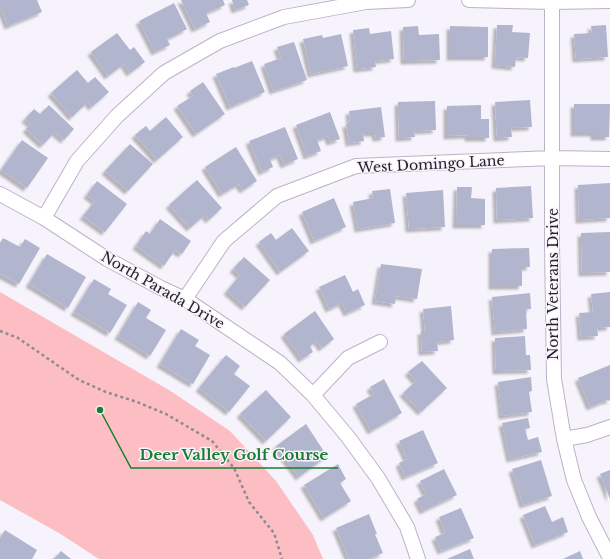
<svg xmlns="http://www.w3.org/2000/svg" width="610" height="559" font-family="'Libre Baskerville',serif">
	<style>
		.green { fill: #fcbec3 }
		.building { fill: #b1b5cd; filter: url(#shadow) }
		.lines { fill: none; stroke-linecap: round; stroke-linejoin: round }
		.minor-casing { stroke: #bdb1c7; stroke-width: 16 }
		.path { stroke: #8e8a92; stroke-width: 2.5; stroke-dasharray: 3 3; stroke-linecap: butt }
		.minor { stroke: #fff; stroke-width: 14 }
		.labels { text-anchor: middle; stroke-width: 3; stroke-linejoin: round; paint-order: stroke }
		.street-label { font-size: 14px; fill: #242028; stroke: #f7f3fc }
		.leader { fill: none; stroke: #197d30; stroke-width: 1.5 }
		.callout-dot { fill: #197d30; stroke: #f7f3fc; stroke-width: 1.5 }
		.callout-label { font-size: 15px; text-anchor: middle; font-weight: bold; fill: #197d30; stroke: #f7f3fc; stroke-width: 3; stroke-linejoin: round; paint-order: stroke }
	</style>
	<defs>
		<filter id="shadow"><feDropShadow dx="-3.5" dy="3.5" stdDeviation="1" flood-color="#0004"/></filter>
	</defs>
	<rect width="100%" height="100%" fill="#f7f3fc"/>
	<path class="green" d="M0 292 169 390 230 431 276 481 313 535 323 559H99L59 533 0 500Z"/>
	<path class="building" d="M0 0H37L42 12 8 26 0 6Z
		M181 0H223L225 5 206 13 210 22 195 29Z
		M232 0H247L249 5 235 10Z
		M174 3 187 29 167 39 170 45 155 52 139 21Z
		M497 25H513L512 32 530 33 528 58 516 57 515 67 495 65Z
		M606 25 608 57 576 59 574 34 592 33 591 26Z
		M418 26 419 35 439 34 440 60 404 61 403 27Z
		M450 26 488 27V57H450Z
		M369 28 370 34 391 31 394 59 375 61 376 67 357 69 353 30Z
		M117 33 130 50 134 47 145 62 130 73 124 64 108 76 91 52Z
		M341 34 348 66 311 74 303 39 322 35 323 38Z
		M294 42 307 80 273 91 264 64 281 58 277 47Z
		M252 61 265 92 230 107 216 74 234 67V68Z
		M77 70 88 83 95 77 109 92 92 107 88 102 72 117 51 93Z
		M203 82 225 114 196 134 177 106 193 96 190 91Z
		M530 100 532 127 511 128 512 137 497 138 495 102Z
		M435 101 436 130 414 131 415 137 399 138 398 102Z
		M574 104H610L609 137H594V133H574Z
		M49 105 74 129 64 140 55 132 43 145 26 129 31 124 25 119 34 109 40 114Z
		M481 105V119H489V138H468V135L447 136V106Z
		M381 107 385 137 376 138 375 133H363L364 141 349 143 346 124 350 123 349 111Z
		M330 112 340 139 330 142 328 136 317 140 321 151 307 156 296 125Z
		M166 117 183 137 157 160 135 135 146 126 150 131Z
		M285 127 298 159 284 165 280 155 270 159 273 167 262 172 249 141Z
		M22 140 48 158 27 188 1 170Z
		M130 144 153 164 128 191 105 171Z
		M236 147 257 181 243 190 239 184 222 194 205 167Z
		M197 180 222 208 209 220 205 215 190 228 169 205Z
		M97 181 127 204 105 232 83 216 95 201 87 195Z
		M610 183V218L579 220 578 185Z
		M531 186 533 218 497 220 496 188Z
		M457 187H472L471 198 485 199V225H456Z
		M390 189 395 223 358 229 353 202 373 198 372 191Z
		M443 190 445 227 409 229 406 193Z
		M334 198 346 227 314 241 302 212Z
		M160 219 191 241 182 254 175 250 164 266 136 246 146 231 150 234Z
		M292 228 309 251 280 272 259 242 271 233 276 240Z
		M610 232V272L582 273 581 233Z
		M3 238 20 247 25 239 40 248 19 284 0 274V243Z
		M529 248 530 267H522V286H492V249Z
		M47 254 86 277 68 308 29 284Z
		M244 257 270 280 245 307 227 291 240 275 233 269Z
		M381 264 422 269 417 299 396 296 395 304 375 301Z
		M345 275 353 292 358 289 365 305 347 313 342 303 329 309 319 287Z
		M94 279 111 289 108 294 127 305 110 333 74 312Z
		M610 292V327L597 328 598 336 581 337 579 313 593 312 591 294Z
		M530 293 531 309H526L527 329 495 332 492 297Z
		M138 302 151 310 146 318 166 330 150 356 118 336Z
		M451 306 454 340 437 342 438 351 422 352 421 331H425L423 309Z
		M315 311 334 339 322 348 317 341 310 346 313 352 302 359 284 334Z
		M181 329 199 340 195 346 210 355 193 384 160 364Z
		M525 336 526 355H530L531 370 496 371 495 338Z
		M226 355 240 366 234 374 250 386 229 412 199 388Z
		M422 361 447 388 421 412 403 393 416 381 408 372Z
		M610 365V400L608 401 607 400 590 407 578 378Z
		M531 377 532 391 529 392 532 412 502 416 498 382Z
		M384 379 402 413 371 431 356 404 374 394 370 387Z
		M266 390 291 417 266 441 240 414Z
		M528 418 530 428 525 429 528 440 538 437 542 452 510 459 502 423Z
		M306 424 327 456 299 477 276 446Z
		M423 430 438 463 405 477 399 463 407 459 399 441Z
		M541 460 552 496 523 505 512 469Z
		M338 464 346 479 340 483 351 501 324 518 304 485Z
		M444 469 457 495 423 511 417 499 426 494 420 481Z
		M610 470V499L600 474Z
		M545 506 552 522 563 517 568 532 535 545 523 515Z
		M461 508 474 538 441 551 435 537 445 533 439 517Z
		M369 514 377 534H375L383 553 368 559H349L336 528Z
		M5 530 37 550 32 559H0V538Z
		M470 549 474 559H447Z
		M61 551 71 559H54Z
		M580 551 583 559H563Z"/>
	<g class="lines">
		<defs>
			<path id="minor" d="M469 0 552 2 610 1
				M552 0V244L554 379 564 439 574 480 589 517 610 558
				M0 194 44 218 107 259 161 288 185 299 280 363 313 395 348 437 378 478 407 527 418 559
				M44 218 77 161 117 116 164 73 220 41 284 17 366 2 408 0
				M185 299 224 241 277 196 356 166 553 158 610 159
				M313 395 348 358 380 342
				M564 439 587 435 610 427"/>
		</defs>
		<use href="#minor" class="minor-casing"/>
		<path class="path" d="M0 331 18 338 79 380 106 392 137 402 166 414 212 441 234 468 249 502 274 533 282 559"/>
		<use href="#minor" class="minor"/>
	</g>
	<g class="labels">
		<g class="street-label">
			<text transform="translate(431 164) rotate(-3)" y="5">West Domingo Lane</text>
			<text transform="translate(553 284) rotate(-90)" y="5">North Veterans Drive</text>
			<text transform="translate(163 290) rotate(30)" y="5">North Parada Drive</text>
		</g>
	</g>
	<path class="leader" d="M100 410L131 468H338"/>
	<circle class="callout-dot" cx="100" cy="410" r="4"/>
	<g class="callout-label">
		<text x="234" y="460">Deer Valley Golf Course</text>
	</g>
</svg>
